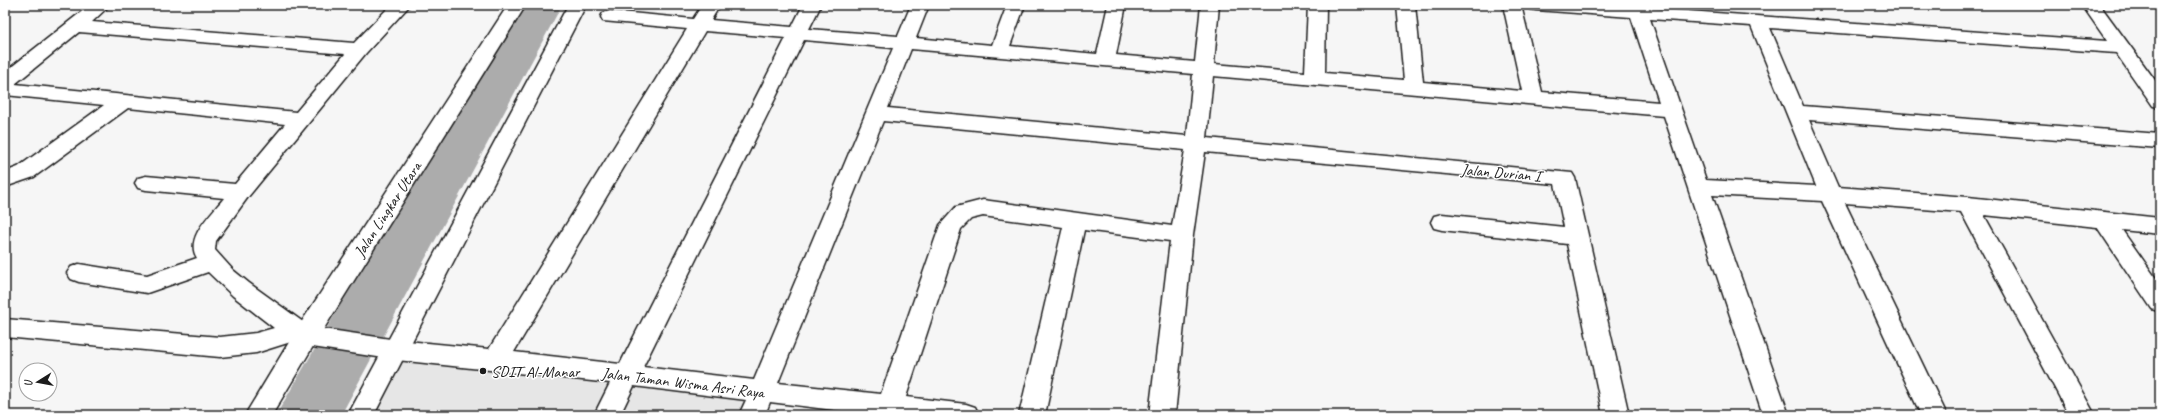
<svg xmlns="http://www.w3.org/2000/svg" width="2165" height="420" font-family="Caveat,sans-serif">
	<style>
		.built { fill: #e6e6e6 }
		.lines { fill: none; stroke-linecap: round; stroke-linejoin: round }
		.river { fill: #acacac; fill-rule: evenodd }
		.minor-casing { stroke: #1c1c1c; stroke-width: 3 }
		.major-casing { stroke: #1c1c1c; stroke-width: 3 }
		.minor { fill: #fff; fill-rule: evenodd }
		.major { fill: #fff; fill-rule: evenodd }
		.poi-dot { fill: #1c1c1c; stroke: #fff; stroke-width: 1.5 }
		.labels { text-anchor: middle; stroke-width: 3; stroke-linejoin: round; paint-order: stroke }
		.street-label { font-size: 16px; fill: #1c1c1c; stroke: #fff }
		.poi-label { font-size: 16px; fill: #1c1c1c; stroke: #fff; text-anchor: start }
	</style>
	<rect width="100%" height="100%" fill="#f6f6f6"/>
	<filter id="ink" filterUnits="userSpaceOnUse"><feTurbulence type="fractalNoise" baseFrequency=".025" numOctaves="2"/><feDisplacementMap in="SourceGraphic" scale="8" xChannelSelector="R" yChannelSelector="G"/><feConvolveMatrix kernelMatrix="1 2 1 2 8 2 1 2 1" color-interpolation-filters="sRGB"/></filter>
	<g filter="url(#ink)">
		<path class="built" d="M397 350 763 391 752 415H361Z"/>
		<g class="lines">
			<path class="river" d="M516 5H562L341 415H276Z"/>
			<defs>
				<path id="minor" d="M90 5H110L92 22 354 43 391 5H410L366 53 248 197 216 241 215 250 233 270 249 283 310 327 397 340 489 349 687 29 603 21 601 17 603 13 610 11 693 19 702 5H720L711 20 792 27 803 5H821L809 29 898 36 911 5H929L916 38 992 45 1007 5H1025L1010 46 1097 54 1108 5H1126L1116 55 1195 62 1201 5H1219L1214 64 1305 72 1308 5H1326L1325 73 1404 80 1397 5H1415L1423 82 1522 91 1503 5H1521L1542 92 1659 102 1631 17 1536 10 1530 9 1527 5H1645L1646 8 2107 41 2082 5H2100L2160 87V107L2153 106 2116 53 1770 28 1803 106 2160 134V148L1809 120 1838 187 1968 197 2160 218V234L2122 230 2160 284V312L2152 309 2097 227 1984 215 2095 415H2069L1961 212 1845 203 1947 415H1921L1822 201 1712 195 1789 415H1763L1664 116 1213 76 1207 138 1572 173 1575 178 1629 415H1603L1567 244 1442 230 1434 228 1431 222 1434 216 1442 214 1564 227 1555 184 1205 152 1193 235 1175 415H1149L1170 241 1084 230 1045 415H1019L1063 227 983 216 971 219 961 229 906 397 966 404 975 407 979 415H874L770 402 765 415H739L746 400 634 386 620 415H594L610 383 397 360 306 346 294 341 256 353 220 357 5 337V319L220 337 256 333 274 328 233 296 208 272 147 293 79 282 71 279 67 273 71 267 79 264 147 275 197 258C184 238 212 213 224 198L146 190 138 188 135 183 138 178 146 176 235 184 285 124 128 108 34 177 5 187V172L18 167 104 105 5 95V72ZM1650 19 1751 26 1816 186 1706 180ZM705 31 786 38 620 364 514 352ZM79 32 345 54 296 112 15 84ZM804 40 893 48 754 380 643 367ZM911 49 1193 74 1187 136 888 108ZM883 121 1185 150 1172 226 983 200 956 207 940 225 881 394 778 383Z"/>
				<path id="major" d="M508 5H526L315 343 272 415H245L297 329Z
					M568 5H586L374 415H348Z"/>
			</defs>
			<use href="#minor" class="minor-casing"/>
			<use href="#major" class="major-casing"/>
			<use href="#minor" class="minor"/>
			<use href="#major" class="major"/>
		</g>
	</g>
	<circle class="poi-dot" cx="483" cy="371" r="4"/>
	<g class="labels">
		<g class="street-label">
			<text transform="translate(1501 172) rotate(5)" y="6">Jalan Durian I</text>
			<text transform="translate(387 209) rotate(-57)" y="6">Jalan Lingkar Utara</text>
			<text transform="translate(683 382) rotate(7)" y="6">Jalan Taman Wisma Asri Raya</text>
		</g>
		<g class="poi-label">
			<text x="491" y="377">SDIT Al-Manar</text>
		</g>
	</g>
	<rect width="2165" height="420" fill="none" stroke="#fff" stroke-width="20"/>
	<rect x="10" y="10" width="2145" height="400" fill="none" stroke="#1c1c1c" stroke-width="1.5" filter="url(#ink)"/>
	<g transform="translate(38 382) rotate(259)"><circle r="19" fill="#ffffff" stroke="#a4a4a4"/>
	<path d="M0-3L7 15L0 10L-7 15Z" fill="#1c1c1c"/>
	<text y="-6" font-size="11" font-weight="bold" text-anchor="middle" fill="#1c1c1c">U</text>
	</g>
</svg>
